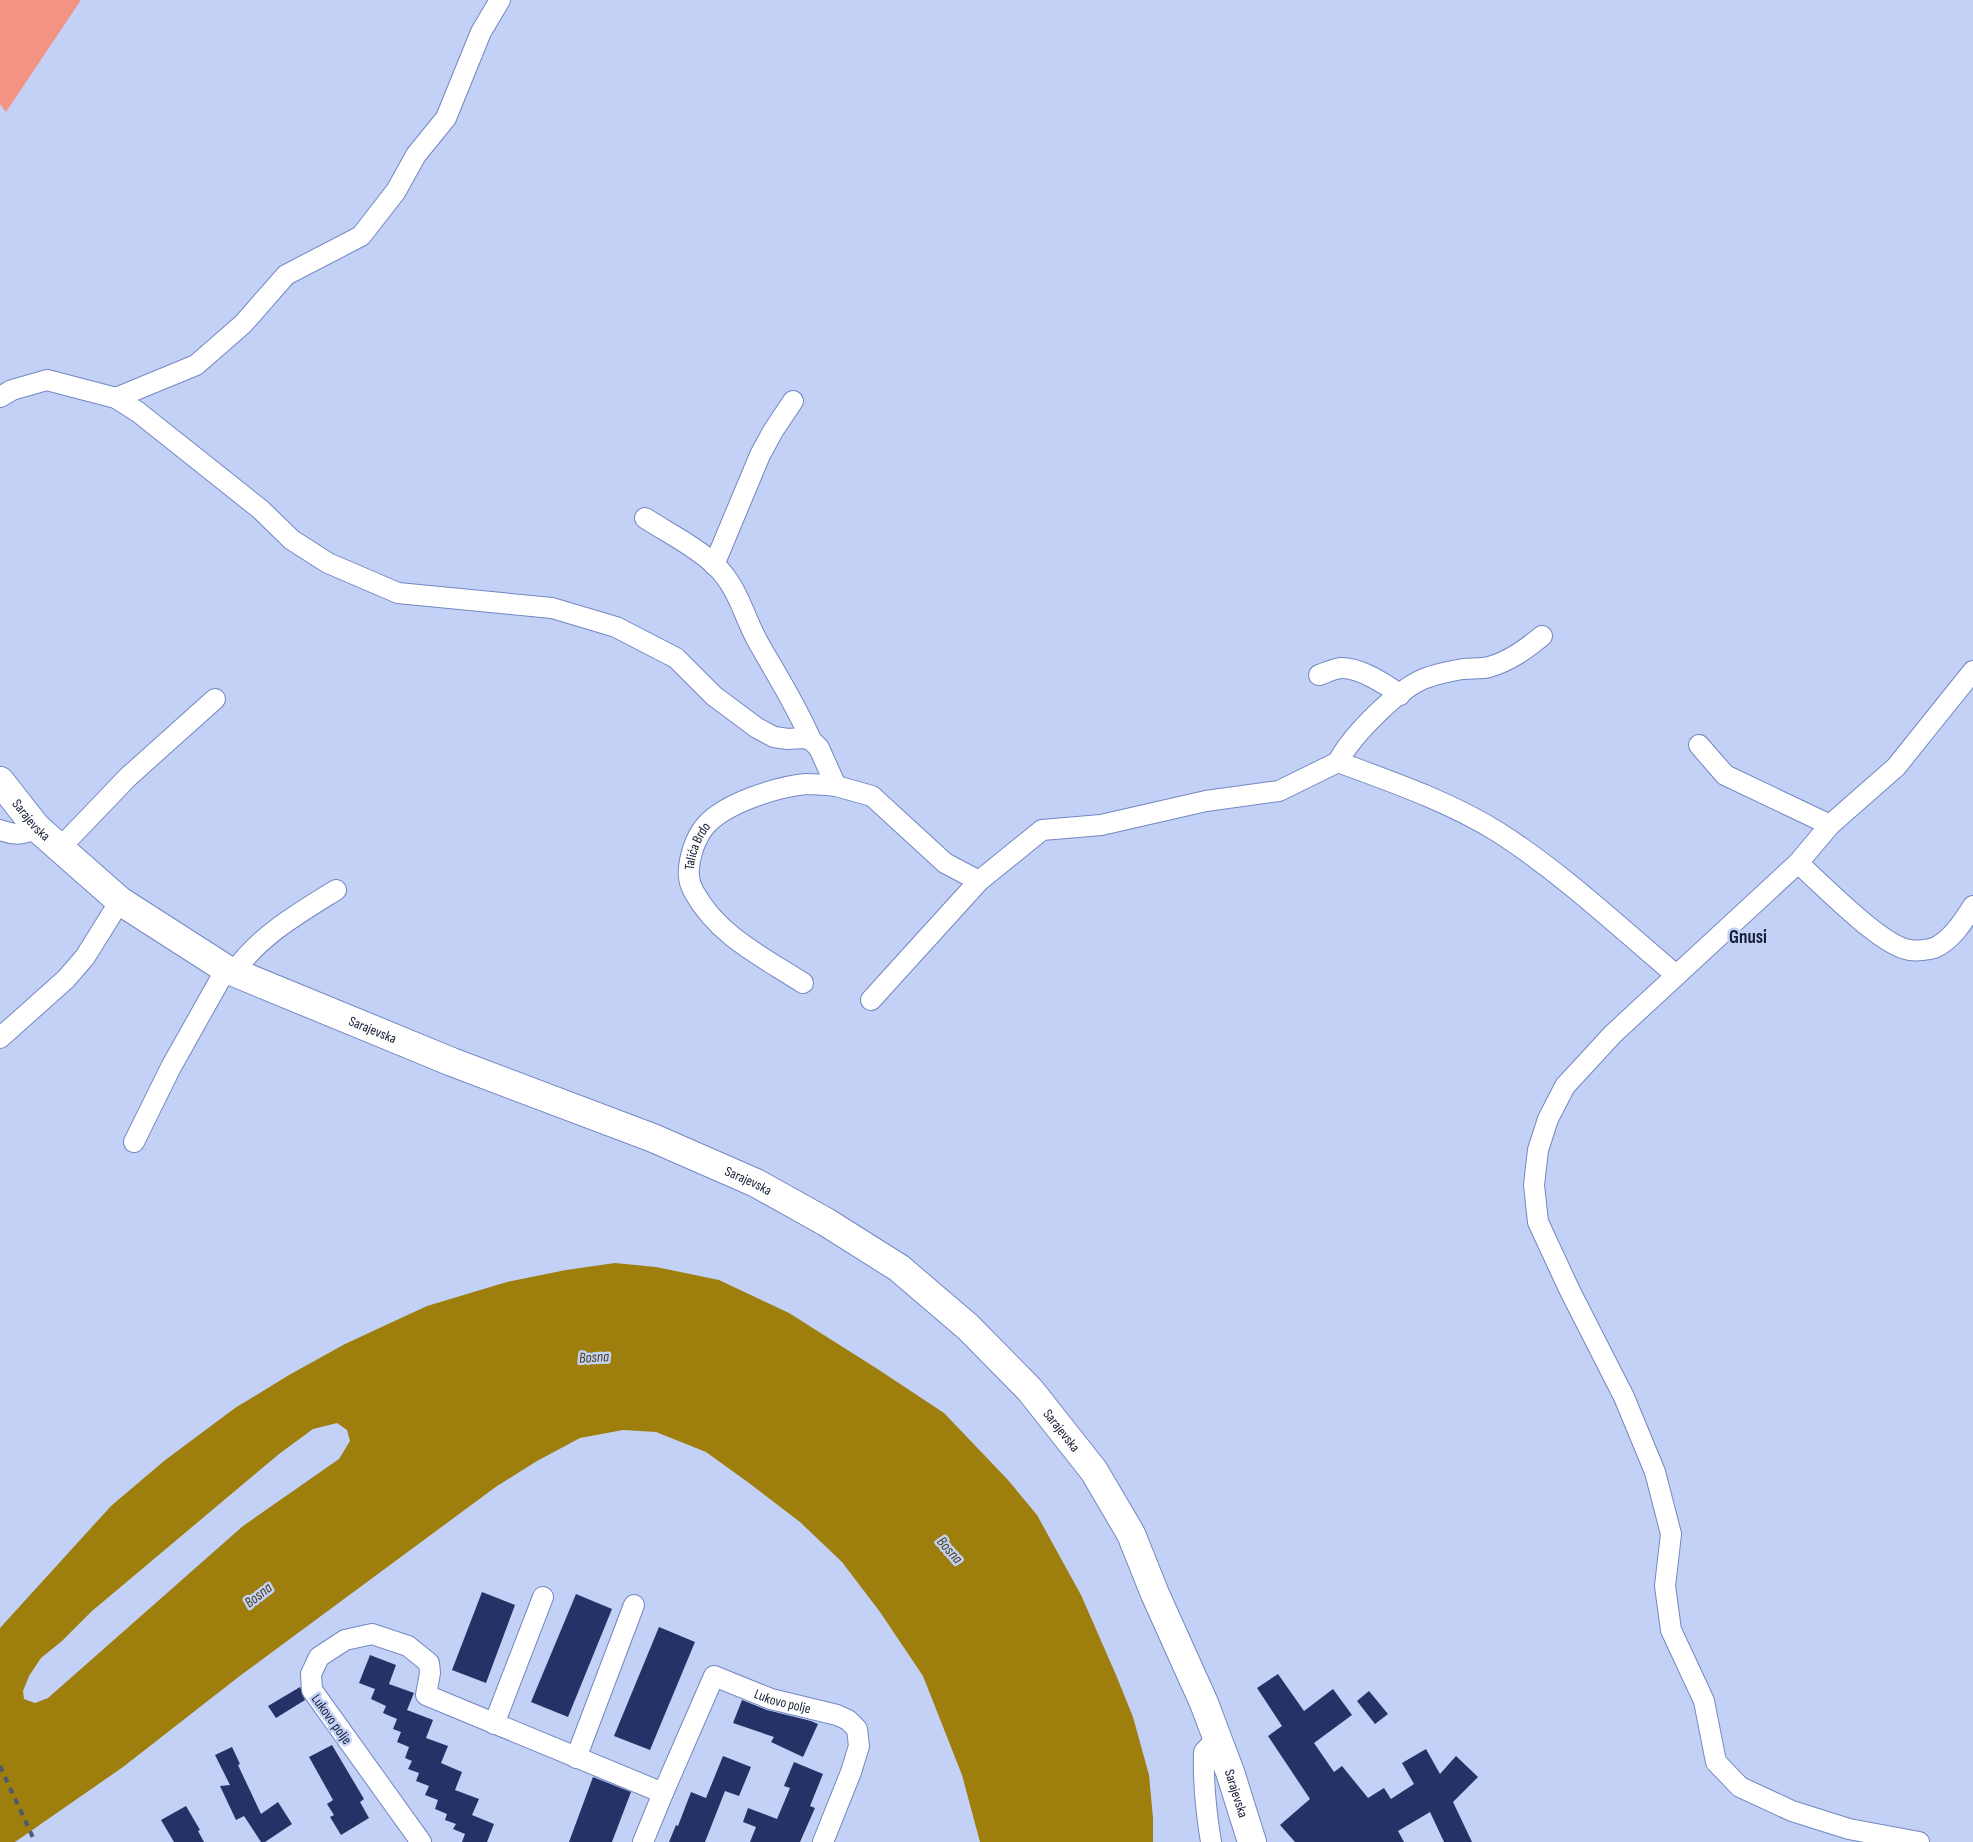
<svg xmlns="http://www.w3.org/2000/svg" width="1973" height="1842" font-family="'Sofia Sans Condensed',sans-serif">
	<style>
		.green { fill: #f39383 }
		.water { fill: #9e7e0d; fill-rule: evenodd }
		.building { fill: #253267 }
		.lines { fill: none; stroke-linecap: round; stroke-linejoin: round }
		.street-casing { stroke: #7487c3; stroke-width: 22 }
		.secondary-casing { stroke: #7487c3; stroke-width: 30 }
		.street { stroke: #fff; stroke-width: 20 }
		.secondary { stroke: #fff; stroke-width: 28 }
		.rail { stroke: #4e5773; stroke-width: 4; stroke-dasharray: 6 6; stroke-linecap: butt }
		.labels { text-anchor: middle; stroke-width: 5; stroke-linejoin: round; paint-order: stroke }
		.street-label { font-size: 14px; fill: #161d34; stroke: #c3d1f7 }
		.water-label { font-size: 15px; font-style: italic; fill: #4e4018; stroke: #c3d1f7 }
		.district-label { font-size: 19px; font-weight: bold; fill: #161d34; stroke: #c3d1f7 }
	</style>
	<rect width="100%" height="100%" fill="#c3d1f7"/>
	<path class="green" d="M0 0H81L6 112 0 104Z"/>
	<path class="water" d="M615 1263 656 1267 719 1280 789 1313 876 1368 944 1413 1008 1480 1037 1515 1081 1595 1116 1675 1133 1717 1149 1775 1153 1818V1842H980L962 1775 923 1676 880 1612 842 1562 800 1522 749 1483 706 1452 656 1432 623 1430 580 1438 537 1461 497 1486 241 1675 123 1767 15 1842H0V1628L111 1506 164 1461 235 1408 289 1375 345 1344 427 1306 507 1282 566 1270ZM337 1423 347 1430 350 1441 339 1459 243 1526 48 1698 35 1703 24 1699 23 1691 29 1676 41 1658 62 1641 92 1611 279 1454 313 1429Z"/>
	<path class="building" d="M482 1592 515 1605 486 1683 452 1670Z
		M576 1594 612 1609 568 1717 531 1702Z
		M659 1627 695 1642 650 1750 614 1736Z
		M370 1655 396 1665 389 1684 414 1693 407 1710 433 1720 426 1738 448 1746 441 1763 462 1772 455 1790 479 1799 472 1815 494 1824 487 1842H462L465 1834 453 1829 456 1824 445 1820 447 1814 435 1809 438 1800 425 1795 429 1786 416 1781 419 1773 408 1769 412 1761 405 1758 409 1747 397 1742 401 1732 393 1729 397 1719 383 1713 386 1706 371 1699 375 1689 359 1683Z
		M1278 1674 1304 1711 1333 1689 1352 1715 1314 1743 1334 1772 1342 1766 1368 1798 1384 1788 1391 1799 1414 1784 1402 1763 1426 1749 1440 1774 1456 1756 1478 1777 1453 1802 1472 1842H1444L1430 1812 1398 1831 1404 1842H1295L1280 1825 1310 1799 1268 1736 1282 1726 1257 1688Z
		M300 1687 305 1700 276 1718 268 1706Z
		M1369 1691 1388 1714 1375 1724 1357 1701Z
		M742 1700 767 1710 811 1721 818 1724 803 1757 771 1742 774 1737 733 1723Z
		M332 1745 364 1799 360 1802 369 1818 341 1835 330 1817 334 1815 327 1804 333 1800 309 1757Z
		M232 1747 240 1764 238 1765 261 1814 278 1802 292 1824 265 1842H261L244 1816 236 1820 220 1786 230 1785 215 1755Z
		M723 1756 751 1767 739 1796 725 1791 705 1842H669L676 1825 678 1826 691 1792 706 1798Z
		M794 1762 823 1774 810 1806 815 1808 800 1842H750L756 1827 743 1822 748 1808 777 1819 790 1788 784 1786Z
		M593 1777 631 1792 612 1842H569Z
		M186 1806 200 1830 198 1831 204 1842H174L161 1820Z"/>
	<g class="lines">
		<defs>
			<g id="street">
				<path d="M0 397 12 390 47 380 116 398 138 412 260 509 292 540 328 563 398 593 552 608 616 627 676 658 714 696 757 728 774 737 788 739 803 738 811 740 819 748 836 786 872 796 945 863 979 881 1042 830 1101 825 1206 801 1279 791 1338 762C1392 782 1448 801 1498 832 1562 873 1618 926 1676 975"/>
				<path d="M116 398 196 365 243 324 286 275 361 236 396 191 416 155 446 118 481 32 500 0"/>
				<path d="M645 518C668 533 695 546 715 565 739 588 743 615 758 642 776 674 796 705 811 740"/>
				<path d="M714 565 760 455 773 431 793 401"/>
				<path d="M1973 671 1896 767 1830 825 1798 863C1822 884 1882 947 1910 950 1916 951 1928 950 1934 948 1951 941 1964 921 1973 906"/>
				<path d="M1319 675C1325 673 1335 668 1342 668 1360 668 1386 684 1400 695"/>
				<path d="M1699 745 1725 775 1830 825"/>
				<path d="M1338 762C1351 736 1401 685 1429 677 1440 673 1451 671 1463 669 1471 668 1481 669 1489 667 1510 661 1526 649 1542 636"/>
				<path d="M0 830C13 835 25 836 36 827"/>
				<path d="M59 849 128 777 215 699"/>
				<path d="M1798 863 1613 1034 1565 1086 1548 1119 1538 1150 1534 1185 1538 1222 1570 1291 1624 1397 1655 1472 1671 1534 1665 1586 1671 1630 1704 1701 1716 1762 1740 1787 1792 1811 1849 1829 1919 1842"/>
				<path d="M234 972C259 936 299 913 336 890"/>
				<path id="s1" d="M803 983C763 957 718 936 694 892 687 880 688 869 691 856 693 846 699 833 706 825 726 803 776 787 806 784 816 784 826 785 836 786"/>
				<path d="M871 1000 979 881"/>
				<path d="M0 1038 66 979 85 957 120 901"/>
				<path d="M134 1142 171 1067 226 969"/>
				<path d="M494 1724 543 1597"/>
				<path d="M576 1758 634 1605"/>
				<path id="s2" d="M663 1793 714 1676 771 1699 837 1715 848 1720 857 1729 859 1746 851 1772 823 1842"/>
				<path d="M421 1842 312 1690 311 1674 319 1657 345 1640 372 1634 408 1646 429 1663 430 1673 426 1695 663 1793 643 1842"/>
				<path d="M1211 1842C1206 1812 1203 1783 1204 1752L1217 1738"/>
			</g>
			<g id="secondary">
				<path id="s3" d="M0 781 36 827 120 901 226 969 452 1062 653 1138 756 1183 826 1222 899 1268 968 1327 1030 1390 1094 1471 1131 1534 1155 1594 1204 1703 1230 1772 1252 1842"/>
			</g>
		</defs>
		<use href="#street" class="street-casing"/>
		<use href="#secondary" class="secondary-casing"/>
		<use href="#street" class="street"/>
		<use href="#secondary" class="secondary"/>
		<path class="rail" d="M0 1766 35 1842"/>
	</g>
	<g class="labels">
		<g class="street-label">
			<text dy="5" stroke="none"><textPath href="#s3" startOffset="50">Sarajevska</textPath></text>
			<text dy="5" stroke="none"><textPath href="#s1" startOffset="192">Talića Brdo</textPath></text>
			<text dy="5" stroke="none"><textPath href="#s3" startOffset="455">Sarajevska</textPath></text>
			<text dy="5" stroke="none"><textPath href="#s3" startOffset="860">Sarajevska</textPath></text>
			<text dy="5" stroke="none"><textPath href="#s3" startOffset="1265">Sarajevska</textPath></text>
			<text dy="5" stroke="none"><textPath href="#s2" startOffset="201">Lukovo polje</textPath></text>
			<text transform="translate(332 1719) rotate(54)" y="5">Lukovo polje</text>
			<text dy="5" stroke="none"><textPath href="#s3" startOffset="1670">Sarajevska</textPath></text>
		</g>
		<g class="water-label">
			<text transform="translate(594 1357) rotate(-3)" y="5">Bosna</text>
			<text transform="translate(950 1550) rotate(48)" y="5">Bosna</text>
			<text transform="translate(258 1595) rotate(-38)" y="5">Bosna</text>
		</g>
		<g class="district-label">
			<text x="1748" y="943">Gnusi</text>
		</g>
	</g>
</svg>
